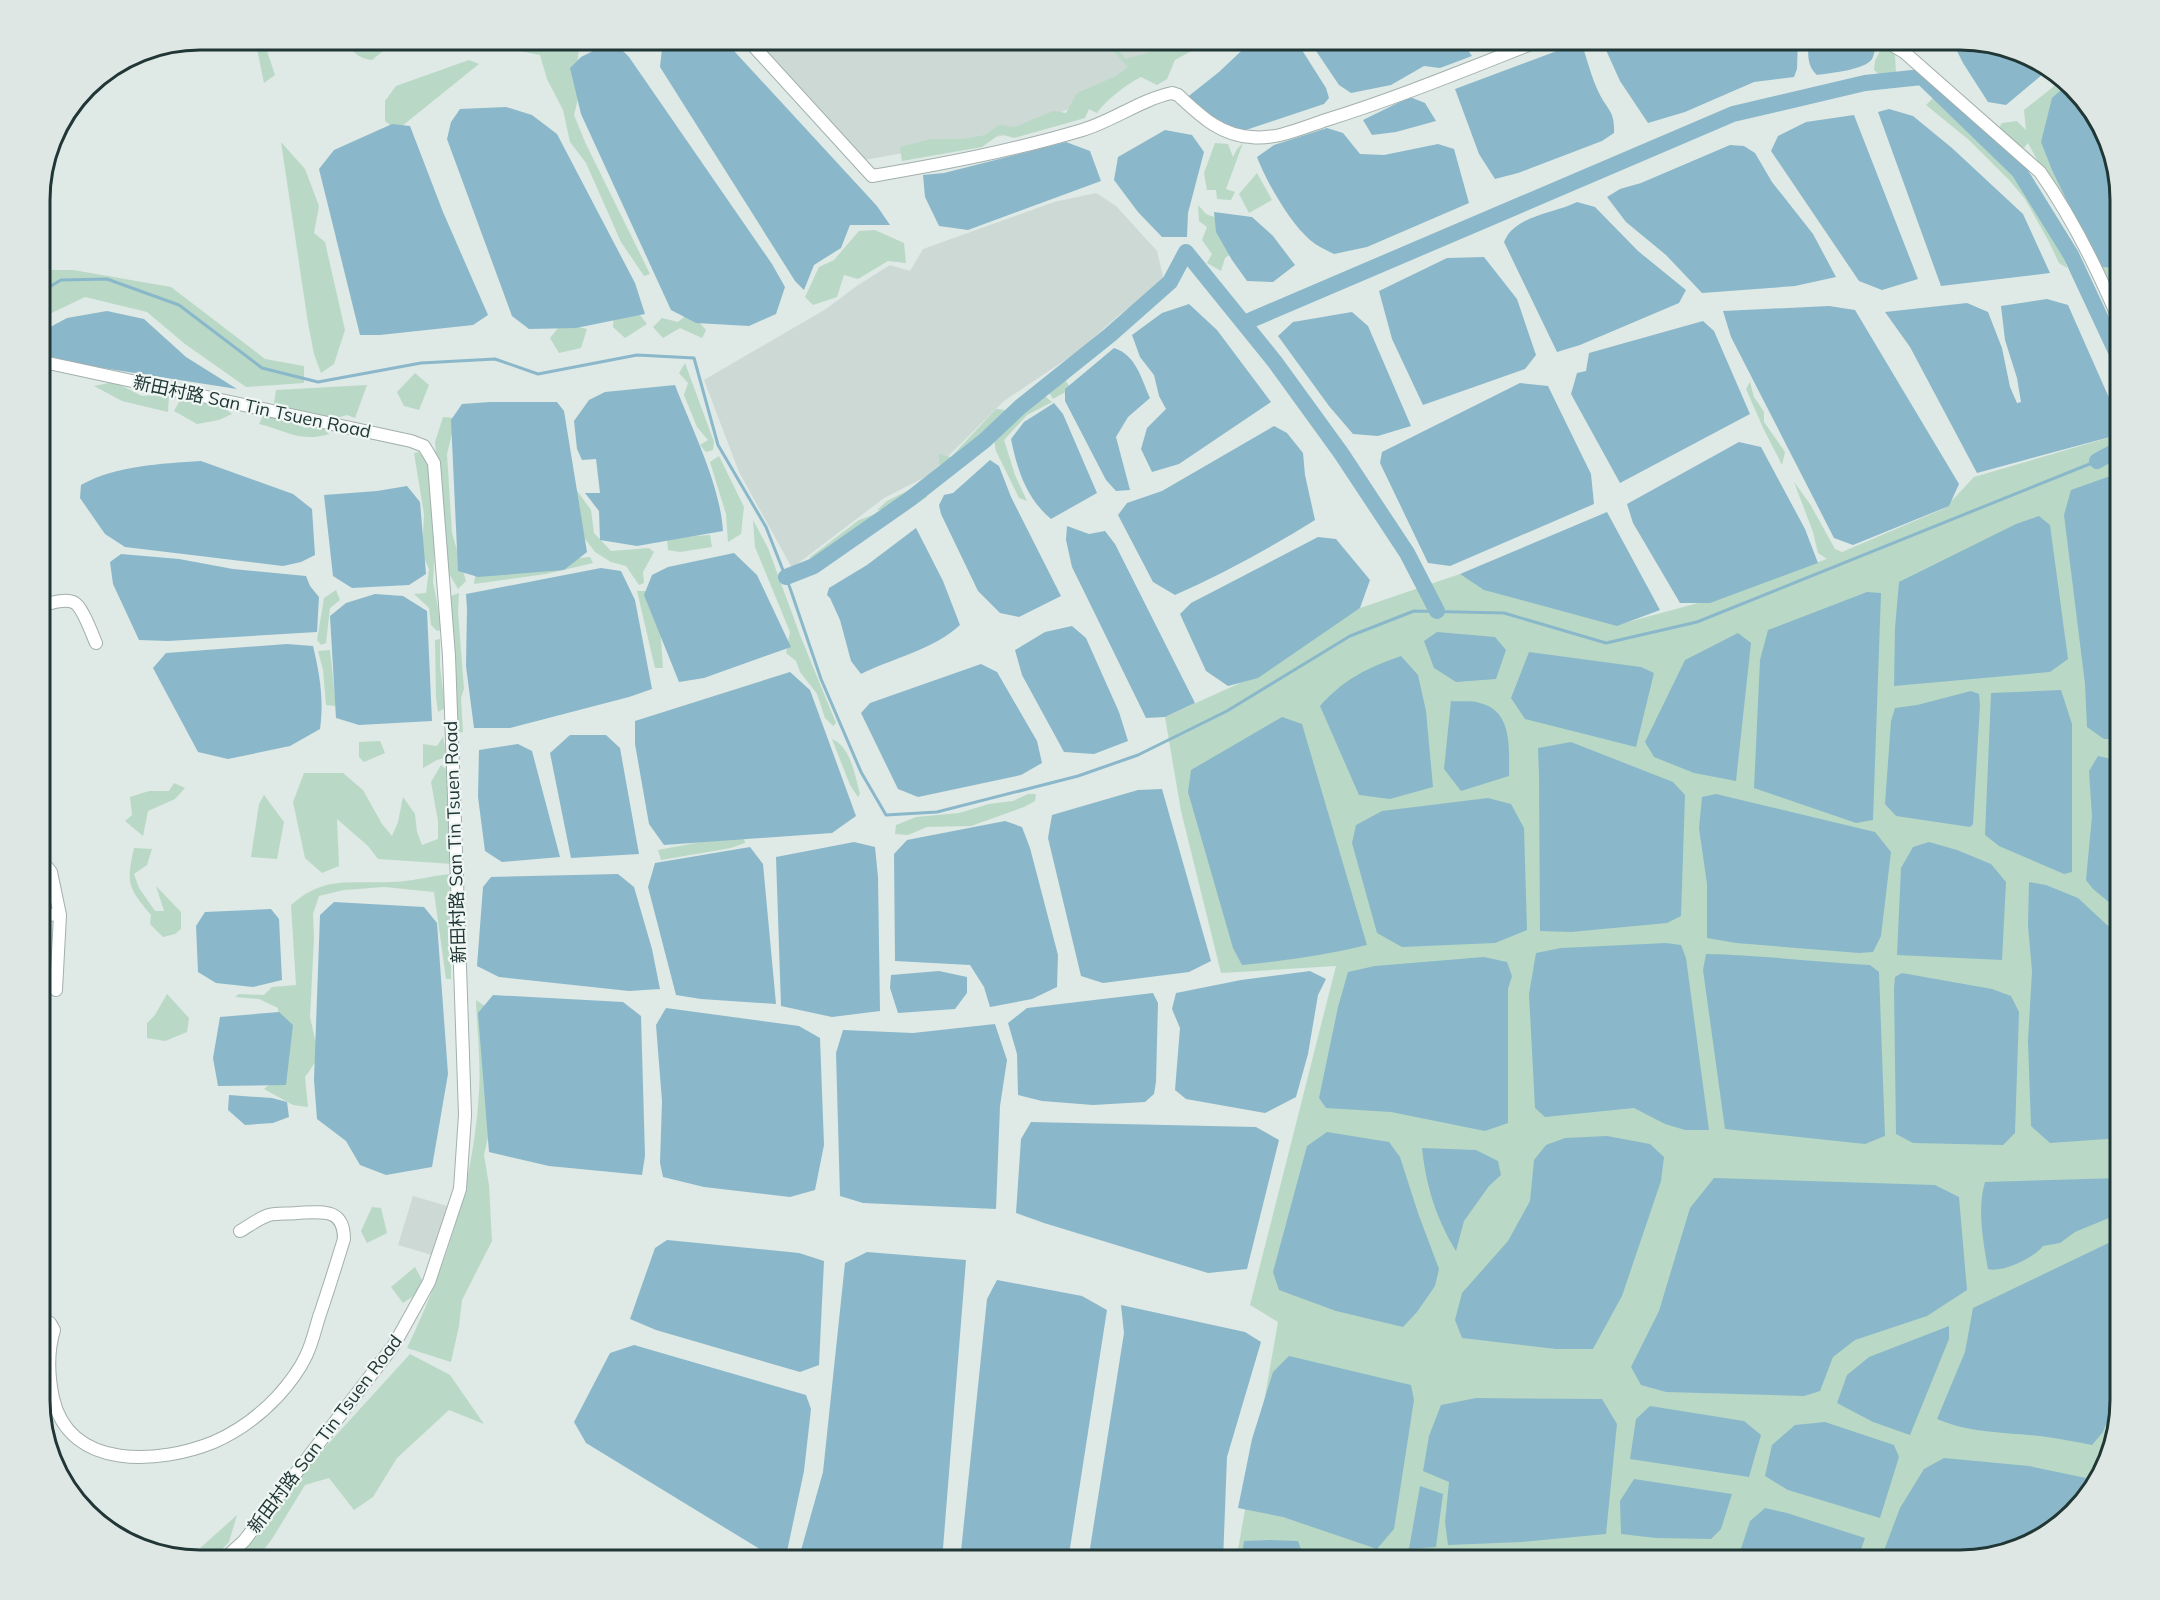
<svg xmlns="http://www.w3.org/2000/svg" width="2160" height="1600" font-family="Mulish,'Noto Sans SC',sans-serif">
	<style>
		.built { fill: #cdd9d5 }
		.green { fill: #b9d9c6 }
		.water { fill: #8ab8ca }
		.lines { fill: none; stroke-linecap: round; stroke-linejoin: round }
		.stream { stroke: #8ab8ca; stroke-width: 3 }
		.river { stroke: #8ab8ca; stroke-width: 16 }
		.street-casing { stroke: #a2b0ad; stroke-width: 14 }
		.street { stroke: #fff; stroke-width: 12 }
		.labels { text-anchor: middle; stroke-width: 4.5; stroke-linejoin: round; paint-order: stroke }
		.street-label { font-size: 18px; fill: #213735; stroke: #eff6f3 }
		.rim { fill: none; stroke: #213735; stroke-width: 3 }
	</style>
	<rect width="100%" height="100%" fill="#dfe9e6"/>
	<path class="built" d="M750 39H1184L1104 93 1012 134 864 160Z
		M1096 193 1116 206 1157 251 1164 281 1118 316 1077 352 1004 401 929 475 884 498 792 568 739 472 704 380 826 309 858 285 890 265 910 271 923 249 1054 202Z
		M413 1196 447 1206 432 1255 398 1245Z"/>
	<path class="green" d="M255 39H263L275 75 264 83Z
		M343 39H398L372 60C358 59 351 50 343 39Z
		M521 39H603L579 49 576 73 582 83 574 115 585 142 650 274 644 276 621 242 586 163 570 142 563 110 547 79 540 55 515 50Z
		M1102 39 1112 41 1125 59 1148 53 1168 39H1192L1197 48 1175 60 1167 79 1157 85 1141 77C1127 84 1106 100 1097 113L1089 109 1085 118 1014 138 1000 134 982 147 902 161 900 147 931 139H963L985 135 999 125 1015 127 1053 111 1066 113 1077 93 1116 76 1128 67Z
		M1886 39 1898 42 1895 55 1896 74 1880 75 1874 70 1875 61Z
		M469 60 479 64 397 130 385 121V101L396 86Z
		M2063 79 2105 129 2121 199V331L2060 202 2028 143 2024 148 2009 139 1999 128 2002 123 2017 121 2026 130 2024 110Z
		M1933 98 1950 115 2003 150 2018 176 2046 204 2047 226 2064 258 2067 268 2059 263 2048 240 2025 199 2010 181 1969 140 1926 105Z
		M281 142 305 169 319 206 314 233 325 242 345 330 334 364 321 373 314 354 308 323Z
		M1215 143 1228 144 1233 157 1237 149 1243 143 1226 189 1235 192 1231 200 1217 199 1216 190H1207L1204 173Z
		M1257 173 1272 200 1249 213 1239 194Z
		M1198 205 1206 214 1233 224 1236 250 1225 258 1221 271 1207 263 1212 254 1202 240 1207 227 1199 221Z
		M875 230 904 243 906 263 888 261 858 279 844 275 837 297 813 305 805 297 819 267 834 260 859 231Z
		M51 270H73L171 287 265 359 304 366V383L246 387 185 344 147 312 85 297 39 319V275Z
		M633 306 647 324 625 338 613 327 614 314Z
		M690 312 706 330 702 338 680 328 663 338 653 327 662 318 678 322Z
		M562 323 587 329 581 348 559 353 550 338Z
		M1071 361 1080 366 1066 381 1071 389 1053 399 1043 383 1048 377Z
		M685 363 714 442 713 450 706 452 700 445 708 440 697 427 684 395 688 383 679 373Z
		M415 373 429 385 419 410 404 406 397 392Z
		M114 382 142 396 169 394 168 412 122 401 94 386Z
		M1750 382 1754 397 1764 412V422L1785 452 1782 465 1764 430 1746 389Z
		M367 385 355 418 347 415 326 421 273 410 276 390Z
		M1037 389 1052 402 1027 415 1004 440 1015 475 1027 501 1019 498 996 451 994 441 999 438V432L1013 423 1026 397Z
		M183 395 202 404 217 401 232 414 219 420 197 424 174 411Z
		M996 409 1005 410 998 422 951 463 944 478 933 473 940 465 938 454 951 457Z
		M265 411 305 428 316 422 329 434C301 443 285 430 259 424Z
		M443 417 456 418 447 454 452 533 466 581 458 589 445 567 435 442Z
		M2121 434V1401L2112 1452 2088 1498 2031 1545 1960 1561H1236L1278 1322 1250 1305 1336 966 1221 973 1181 811 1165 717 1240 683 1360 608 1460 574 1489 591 1617 625 1698 603 1827 559 1818 553 1813 532 1794 482 1810 504 1835 549 1842 552 1945 508 1974 477Z
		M419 452 430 466 435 542 433 582 442 630 437 631 431 625 429 608 414 594 426 593 429 569 422 554 424 514 414 453Z
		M719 456 744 507 741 534 728 542 726 514 710 462Z
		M925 482 927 497 896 517 886 509 877 510 887 501Z
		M575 488 591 510 594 533 611 551 649 548 654 552 643 572 644 583 639 585 626 566 611 562 595 552 576 527Z
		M878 513 822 555 811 559 809 558 859 520Z
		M753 520 768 548 800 635 836 723 833 726 825 718 817 694 800 672 796 661 786 653 790 632 755 547Z
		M710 535 712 547 680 552 668 550 667 538Z
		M590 557 593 563 546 574 474 584 476 568Z
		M336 590 340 600 330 608 326 643 321 645 317 640 324 598Z
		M637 591H651L660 625 663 668H655Z
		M459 593 458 612 464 689 461 698 463 732 455 733 448 597Z
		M440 639V666L445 708 438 712 436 697 435 640Z
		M330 650 336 706 326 705 323 670 318 651Z
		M443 737 447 757 437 760 423 768V744L437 746Z
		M832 739C851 747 855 776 860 794L858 797 850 785Z
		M380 741 385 753 364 762 359 757V742Z
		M441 765 448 771 453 864 378 859 368 846 337 819 339 866 322 873 305 858 293 802 304 773H343L363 790 382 824 392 836 398 822 403 797 415 814 417 832 422 845 438 839V821L431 782Z
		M174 783 185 788 175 799 148 811 143 836 125 821 132 815 130 797 149 791H169Z
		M1028 794H1036L1035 801 1024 807 971 826 927 827 908 835 895 834 896 825 916 817 959 813 989 804 1013 801Z
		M264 795 284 822 277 859 251 857 259 804Z
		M743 834 745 843 731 848 661 860 658 850Z
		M134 848 152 849 147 865 134 874 139 888 155 911H164L156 886 181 912V929L175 934 163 937 150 924 151 915C128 887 126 884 134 848Z
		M450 874 451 979H446L434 892 384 887 344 890 319 896 313 914 314 938 310 1017 319 1057 305 1077 308 1107 293 1105 264 1089 279 1077 280 1047 278 1008 259 999 235 997 239 994 264 995 272 987 296 985 291 905C325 875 349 884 391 882 410 882 430 876 450 874Z
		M167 994 189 1018 187 1032 165 1041 147 1038V1023L155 1015Z
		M476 1000 494 1012 498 1093 484 1155 489 1185 492 1241 462 1300 459 1326 451 1362 407 1348C446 1267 474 1182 479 1092 481 1062 477 1030 476 1000Z
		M372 1207 381 1208 387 1233 367 1243 361 1231Z
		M415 1267 423 1282 415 1295 403 1303 391 1287Z
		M410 1354 450 1375 484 1424 449 1410 397 1458 373 1497 354 1510 329 1478 305 1485 272 1539 255 1561H235L308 1466Z
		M237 1515 229 1542 210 1561 188 1559Z"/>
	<path class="water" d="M663 39H723L877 206 890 225H850L841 248 814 265 804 290 795 281 660 67Z
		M1254 39H1295L1326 88 1329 98 1324 104 1240 132 1197 119 1185 99 1219 72Z
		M1308 39H1460L1472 56 1440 68 1424 66 1391 85 1351 93 1339 85Z
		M1601 39H1798L1797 69 1794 77 1754 82 1685 112 1648 123 1620 81Z
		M1809 39H1875L1876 40C1875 46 1875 54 1872 59 1865 70 1830 73 1817 75 1806 65 1808 52 1809 39Z
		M1951 39 2012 48 2050 68 2006 105 1988 102 1963 63Z
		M613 41 629 57 772 264 785 287 776 314 749 326 696 323 671 310 581 114 570 68 581 57Z
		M1581 42C1587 58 1591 77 1599 93 1607 110 1615 110 1614 133L1602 141 1518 173 1495 179 1479 154 1455 89Z
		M2068 84 2105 129 2121 199 2120 268 2099 267 2052 170 2041 142 2052 98Z
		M1410 97 1425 103 1436 121 1396 132 1372 135 1363 120Z
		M506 107 532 115 557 134 635 283 645 314 576 328 529 329 512 316 447 139 451 122 460 109Z
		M1889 109 1913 116 1952 148 2023 214 2050 273 1941 286 1878 112Z
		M1854 115 1918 279 1882 290 1859 281 1771 151 1778 136 1806 122Z
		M392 124 410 126 443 212 488 315 473 325 380 335H360L319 169 334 150Z
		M1327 128 1343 133 1360 154 1384 155 1438 144 1454 149 1469 203 1367 247 1334 254C1326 250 1317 246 1310 240 1290 223 1266 181 1257 157L1274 145Z
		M1165 130 1192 135 1204 152 1188 213 1187 237H1162L1138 212 1114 180 1118 157Z
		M1066 142 1090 151 1101 181 968 230 939 226 925 197 923 175 944 173Z
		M1730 145 1744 146 1755 153 1772 182 1813 234 1836 277 1795 286 1702 293 1666 255 1626 222 1607 197 1620 189 1641 183Z
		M1577 202 1595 207 1638 251 1686 290 1679 303 1580 345 1557 352 1504 242C1506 238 1509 232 1512 230 1529 214 1557 212 1577 202Z
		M1214 212 1252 217 1273 236 1295 265 1273 282 1247 281 1232 260 1216 232Z
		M1484 257 1517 299 1536 355 1525 369 1423 405 1392 339 1379 291 1447 258Z
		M2047 299 2068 305 2121 425V434L1977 473 1910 347 1885 312 1967 303 1988 312 2002 348 2010 387 2017 403 2021 402 2017 378 2005 340 2001 306Z
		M1189 304 1217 330 1271 402 1179 464 1152 472 1141 449 1147 428 1166 409 1159 396 1154 375 1140 357 1132 335 1162 313Z
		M1829 306 1855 310 1959 484 1949 506 1853 545 1834 538 1731 337 1723 311Z
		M107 311 144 319 186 357 237 389 39 358V333L67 318Z
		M1352 312 1368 326 1411 426 1378 436 1353 434 1329 406 1278 336 1293 322Z
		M1703 321 1714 331 1750 414 1620 483 1571 394 1577 373 1586 371 1589 353Z
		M1114 348C1136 355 1141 378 1150 398L1128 417 1116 437 1130 490 1116 491 1106 480 1065 401V389Z
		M1520 383 1548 386 1591 474 1594 504 1450 566 1428 563 1380 463 1382 452Z
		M675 385C692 429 720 484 723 531L637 546 600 540 599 511 585 493H600L596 459 582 460 577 449 574 421 589 400 605 392Z
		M490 402H557L564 411 587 552 564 570 478 577 458 571 451 420 462 404Z
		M1054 403 1063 414 1097 493 1051 519C1026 498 1017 469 1011 439L1024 422Z
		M1274 426 1287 433 1303 453 1305 475 1315 520C1270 548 1223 574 1175 595L1153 582 1118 515 1127 503 1162 491Z
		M1739 442 1761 447 1805 529 1818 563 1710 603H1680L1633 523 1627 504Z
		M990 460 999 466 1011 497 1061 596 1019 617 1000 613 978 591 941 514 939 505 944 495 953 493Z
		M201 461 293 494 312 509 315 555 301 562 283 566 125 547 105 534 80 498 81 485C117 465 160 464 201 461Z
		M2116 474 2121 475V739H2104L2087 727 2085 684 2064 515 2071 490Z
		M407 486 420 502 426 574 409 585 352 588 333 576 324 495 377 491Z
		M1607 512 1660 610 1617 626 1484 590 1460 574Z
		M2039 516 2050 525 2068 659 2050 672 1894 686 1895 628 1899 582 2016 524Z
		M1067 526 1089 534 1105 531 1115 544 1195 703 1165 717 1146 718 1072 567 1066 540Z
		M916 528 943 581 960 625C935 649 893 658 861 674L851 661 840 620 830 598 827 595 829 588 867 565Z
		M1318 537 1336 539 1370 580 1360 608 1258 678 1228 686 1206 671 1180 614 1191 603Z
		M734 553 757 575 791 647 704 678 679 682 644 595 652 575 668 567Z
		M121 554 179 559 233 569 306 576 310 586 319 597 317 632 168 641 139 640 113 584 110 562Z
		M601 568 621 571 635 600 652 689 629 697 510 728H474L466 666 467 609 466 594Z
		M1867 592 1881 593 1873 820 1856 823 1754 788 1760 660 1768 630Z
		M375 594 403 596 427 611 432 721 359 725 336 718 330 616 346 603Z
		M1072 626 1086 638 1119 712 1128 741 1094 754 1064 752 1022 675 1015 650 1045 632Z
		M1437 632 1495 637 1506 650 1496 679 1456 682 1434 668 1424 641Z
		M1738 633 1751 643 1736 781 1694 773 1654 757 1645 742 1685 660Z
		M287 644 313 646C320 675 324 700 320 729L290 746 228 759 198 752 153 668 166 653Z
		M1529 652 1641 667 1654 673 1636 747 1525 719 1511 698Z
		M1401 656 1418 675 1426 711 1433 787 1390 799 1359 795 1320 706C1344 679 1367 668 1401 656Z
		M981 664 997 672 1037 741 1042 763 1021 775 918 797 898 789 861 713 870 703Z
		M790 672 810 690 856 816 832 833 664 845 649 824 635 744V721Z
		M2061 690 2072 724V872L2064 874 1999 846 1985 835 1991 693Z
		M1971 691 1979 694 1980 705 1973 824 1970 827 1896 816 1885 804 1891 721 1895 708 1917 705Z
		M1451 701C1460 702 1471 700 1480 703 1513 711 1509 749 1509 776L1461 791 1444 769Z
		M1282 717 1302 724 1367 945C1326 955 1284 961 1242 965L1233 948 1188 792 1191 770Z
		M570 735H606L620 748 639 854 571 858 550 753Z
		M1571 742 1673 782 1685 795 1681 916 1667 923 1571 932 1540 931 1539 776 1538 748Z
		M518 744 532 751 560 857 502 862 485 851 478 797 479 750Z
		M2098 756 2121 761V912L2093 889 2086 880 2092 816 2089 771Z
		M1162 789 1211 961 1189 972 1103 983 1081 976 1048 838 1052 815 1138 790Z
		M1716 794 1875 832 1891 852 1881 936 1873 952 1859 953 1736 943 1707 938V884L1699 828 1702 797Z
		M1488 798 1511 804 1524 828 1527 930 1495 943 1402 947 1377 933 1352 843 1356 825 1382 811Z
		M1005 821 1022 827 1030 848 1058 955 1057 987 1032 999 990 1007 984 987 970 965 895 961 894 854 907 840Z
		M854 842 875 847 878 877 880 1011 832 1017 781 1006 776 857Z
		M1929 842 1957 850 1991 864 2006 882 2002 960 1897 955 1901 868 1913 847Z
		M750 847 763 864 776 1004 701 999 676 995 648 887 655 863Z
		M618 874 634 887 652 949 660 989 629 991 499 977 477 966 483 887 491 877Z
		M2029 882 2046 885 2078 898 2121 938V1138L2050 1143 2031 1126 2028 1041 2032 971 2028 926Z
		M334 902 424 907 437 923 448 1074 432 1167 386 1175 360 1165 346 1141 317 1119 314 1080 320 915Z
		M271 909 279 919 282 980 253 987 216 983 198 972 196 926 205 912Z
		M1666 943 1681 945 1686 958 1709 1130H1685L1665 1124 1634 1108 1545 1117 1535 1108 1529 994 1536 953 1561 948Z
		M1706 954C1761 955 1815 962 1870 965L1879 972 1885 1136 1865 1144 1725 1129 1703 970Z
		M1484 957 1507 962 1512 976 1508 989V1123L1485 1131 1391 1112 1326 1108 1319 1098 1338 1007 1348 972 1375 966Z
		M939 971 967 977V993L955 1009 898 1013 890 988 891 975Z
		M1310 971 1326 979 1318 995 1308 1054 1296 1097 1265 1113 1186 1099 1175 1090 1180 1028 1172 1009 1176 993 1241 980Z
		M1902 973 1992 989 2011 996 2019 1012 2015 1133 2003 1145 1913 1143 1896 1134 1894 989 1895 977Z
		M1153 993 1158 1003 1156 1082 1154 1094 1145 1102 1093 1105 1042 1101 1018 1095 1017 1054 1008 1023 1027 1008Z
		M493 995 623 1002 641 1016 645 1156 642 1175 549 1166 489 1152 478 1013Z
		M666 1008 799 1026 820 1038 824 1145 815 1190 790 1197 704 1187 663 1177 660 1163 662 1101 656 1025Z
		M279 1012 293 1025 286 1085 218 1086 213 1058 220 1017Z
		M995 1024 1007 1060 1000 1106 996 1209 863 1203 840 1196 836 1053 843 1030 913 1033Z
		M229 1095 272 1098 287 1102 289 1117 273 1123 245 1125 228 1110Z
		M1031 1122 1256 1127 1279 1140 1247 1269 1208 1273 1044 1223 1016 1213 1021 1139Z
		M1327 1132 1389 1142 1400 1157 1418 1213 1439 1269 1435 1286 1417 1312 1403 1327 1336 1311 1279 1290 1273 1272 1307 1146Z
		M1607 1136 1650 1144 1664 1157 1661 1181 1622 1296 1593 1349H1556L1462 1338 1455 1320 1462 1293 1508 1241 1530 1201 1534 1160 1546 1145 1565 1138Z
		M1422 1148 1476 1150 1498 1161 1501 1175 1489 1186 1464 1221 1456 1251C1436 1218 1426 1186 1422 1148Z
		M1714 1178 1935 1185 1959 1197 1967 1290 1927 1316 1855 1340 1833 1357 1820 1391 1804 1396 1666 1392 1641 1385 1631 1367 1659 1311 1690 1208Z
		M2121 1178V1213L2075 1232 2060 1243 2043 1246C2034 1258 2002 1273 1988 1269 1983 1241 1977 1209 1985 1182Z
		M2121 1237V1386L2103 1432 2092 1445C2077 1442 2062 1439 2047 1437 2011 1432 1971 1434 1937 1419L1965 1352 1973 1308Z
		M667 1240 799 1253 824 1261 819 1365 800 1372 656 1330 630 1319 655 1248Z
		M867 1252 966 1260 942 1561H798L823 1472 845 1263Z
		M997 1280 1082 1296 1107 1310 1068 1561H960L987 1299Z
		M1121 1305 1245 1332 1261 1342 1227 1457 1223 1561H1088L1124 1333Z
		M1949 1326V1339L1910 1435 1873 1422 1837 1403 1847 1375 1869 1357Z
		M634 1345 806 1395 811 1409 804 1471 785 1561 763 1551 586 1443 574 1422 610 1353Z
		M1289 1356 1411 1385 1414 1400 1394 1529 1377 1549 1283 1517 1238 1508 1252 1439 1273 1372Z
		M1476 1398 1602 1399 1617 1424 1606 1534 1522 1542 1448 1545 1445 1522 1449 1482 1423 1471 1429 1436 1441 1405Z
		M1650 1406 1744 1421 1761 1435 1749 1477 1630 1459 1636 1419Z
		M1825 1422 1894 1445 1899 1457 1880 1518 1788 1490 1765 1476 1772 1445 1795 1425Z
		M1944 1458 2029 1466 2086 1478 2093 1488 2088 1498 2031 1545 1960 1561H1880L1900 1508 1924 1469Z
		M1634 1479 1732 1494 1721 1529 1711 1539 1656 1538 1621 1534 1620 1501Z
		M1420 1486 1443 1494 1436 1547 1409 1549Z
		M1765 1508 1787 1513 1865 1538 1857 1561H1737L1750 1521Z
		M1269 1540 1298 1541 1305 1561H1241L1244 1541Z
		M1648 1555 1706 1556 1705 1561H1576Z"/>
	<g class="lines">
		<path class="stream" d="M39 293 61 280 107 279 179 305 262 368 318 382 421 363 495 359 538 374 637 355 694 358 718 445 766 527 790 588 821 679 861 772 886 815 937 812 1078 776 1138 755 1227 711 1350 636 1414 611 1504 613 1606 643 1697 622 2097 461 2121 459"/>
		<path class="river" d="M1244 323 1733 114 1865 83 1922 77 2019 171 2071 255 2121 362
			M2097 461 2121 448
			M786 577 814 566 910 499 984 441 1020 407 1110 335 1170 282 1186 252 1275 362 1341 453 1407 553 1437 611"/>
		<defs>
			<path id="street" d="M747 39 872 176C942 164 1011 151 1079 131 1112 122 1139 100 1172 93L1178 95C1200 115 1219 135 1251 137 1276 140 1302 128 1326 120 1400 97 1472 67 1544 39
				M1882 39 1904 52 2040 172C2073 219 2099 272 2121 325
				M39 361 411 441 424 446 434 463 449 656 459 937 465 1115 460 1189 429 1282 394 1345 244 1541 222 1561
				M39 606C48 604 64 598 73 602 82 605 92 634 96 643
				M39 865 47 867 51 872 60 915 56 990
				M39 914 60 915
				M39 1318 50 1323 54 1330C47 1353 48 1374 53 1398 70 1471 160 1464 214 1442 237 1432 260 1415 277 1397 288 1385 299 1371 306 1356 312 1344 315 1330 319 1317 328 1291 336 1265 344 1239 344 1207 321 1212 297 1213 288 1214 277 1213 269 1215 259 1218 249 1226 240 1231"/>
		</defs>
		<use href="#street" class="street-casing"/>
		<use href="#street" class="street"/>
	</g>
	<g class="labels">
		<g class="street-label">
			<text transform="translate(252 407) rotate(12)" y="6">新田村路 San Tin Tsuen Road</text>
			<text transform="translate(455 842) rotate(-92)" y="6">新田村路 San Tin Tsuen Road</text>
			<text transform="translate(325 1434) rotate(-53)" y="6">新田村路 San Tin Tsuen Road</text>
		</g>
	</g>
	<path d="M0 0H2160V1600H0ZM200 50H1960A150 150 0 0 1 2110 200V1400A150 150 0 0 1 1960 1550H200A150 150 0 0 1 50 1400V200A150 150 0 0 1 200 50Z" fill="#dfe7e4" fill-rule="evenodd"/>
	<path class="rim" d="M200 50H1960A150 150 0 0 1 2110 200V1400A150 150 0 0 1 1960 1550H200A150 150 0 0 1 50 1400V200A150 150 0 0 1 200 50Z"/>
</svg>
